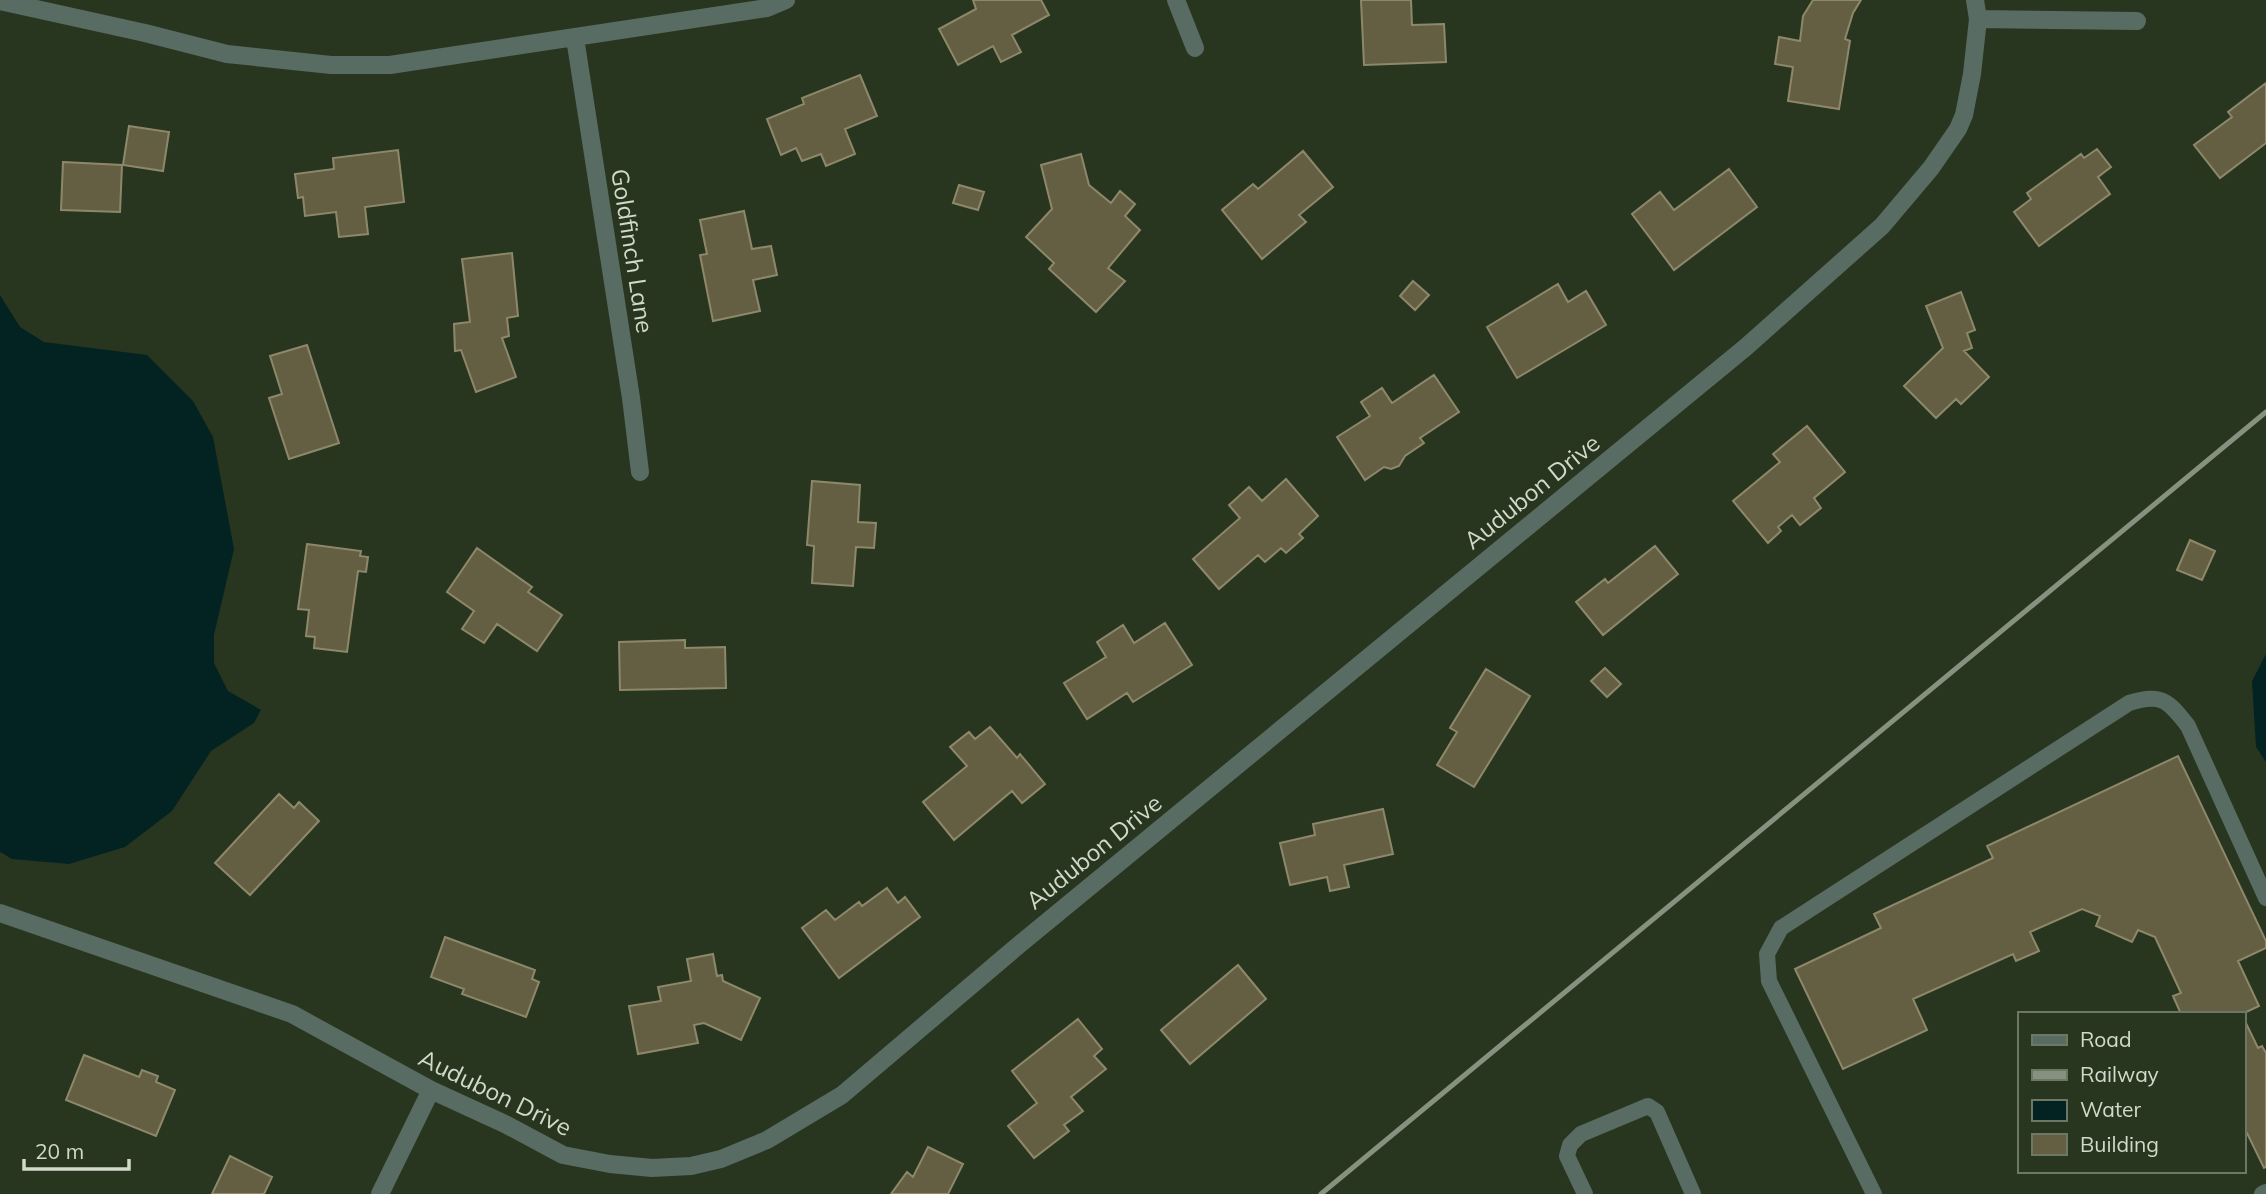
<svg xmlns="http://www.w3.org/2000/svg" width="2266" height="1194" font-family="Mulish,sans-serif">
	<style>
		.water { fill: #032323 }
		.building { fill: #645f43; stroke: #8e886b; stroke-width: 2 }
		.lines { fill: none; stroke-linecap: round; stroke-linejoin: round }
		.lane { stroke: #596c63; stroke-width: 16 }
		.street { stroke: #596c63; stroke-width: 18 }
		.rail { stroke: #87917f; stroke-width: 5 }
		.labels { text-anchor: middle; stroke-width: 6; stroke-linejoin: round; paint-order: stroke }
		.street-label { font-size: 24px; fill: #d1d9cb; stroke: #29361f }
	</style>
	<rect width="100%" height="100%" fill="#29361f"/>
	<path class="water" d="M0 295 20 327 44 342 147 355 193 401 213 437 234 549 214 635V663L228 691 261 710 254 723 211 751 172 811 125 847 69 864 12 859 0 852Z
		M2266 654V762L2256 747 2252 681Z"/>
	<path class="building" d="M1041 0 1049 15 1012 35 1021 52 1001 62 993 46 958 65 939 29 976 9 973 0Z
		M1361 0H1411L1412 25 1444 24 1446 62 1364 65Z
		M1813 0H1861L1853 13 1845 39 1850 41 1839 109 1788 101 1793 67 1775 64 1779 37 1800 41 1803 16Z
		M860 75 877 116 845 129 855 154 826 166 821 154 802 161 796 148 781 155 767 119 804 104 802 98Z
		M2266 83V143L2220 178 2194 145 2232 117 2228 112Z
		M129 126 169 132 163 171 123 165Z
		M2097 149 2111 167 2098 177 2110 194 2039 246 2014 212 2031 199 2027 193 2081 154 2084 158Z
		M398 150 404 202 365 207 368 234 339 237 336 212 305 216 303 197 298 198 295 174 334 169 333 158Z
		M1303 151 1333 187 1299 215 1306 222 1262 259 1222 210 1253 184 1258 189Z
		M1081 154 1089 185 1111 203 1120 191 1135 204 1125 216 1140 230 1108 268 1125 281 1096 312 1049 269 1054 263 1026 237 1052 209 1041 165Z
		M63 162 122 165 120 212 61 210Z
		M1729 169 1757 207 1674 270 1632 214 1660 192 1674 210Z
		M959 185 984 192 978 210 953 203Z
		M744 211 752 249 771 246 777 275 753 280 760 311 713 321 700 255 707 254 700 220Z
		M512 253 518 316 507 318 509 336 502 338 516 377 476 392 461 350 455 351 454 324 470 322 462 259Z
		M1413 281 1429 295 1415 310 1400 296Z
		M1558 284 1568 302 1586 291 1606 325 1517 378 1487 327Z
		M1961 292 1975 330 1967 333 1972 348 1964 351 1989 377 1961 404 1956 399 1936 418 1904 386 1943 348 1926 306Z
		M307 345 339 443 289 459 269 398 282 394 270 356Z
		M1434 375 1459 412 1420 438 1424 443 1405 456 1399 466 1391 469 1384 467 1365 480 1337 437 1370 416 1361 402 1382 388 1392 403Z
		M1807 426 1845 472 1814 498 1821 508 1800 525 1792 515 1778 527 1781 531 1768 543 1733 501 1780 462 1773 454Z
		M1286 479 1318 516 1299 534 1303 538 1286 553 1281 548 1265 562 1258 555 1219 589 1193 559 1240 518 1229 505 1249 487 1262 501Z
		M812 481 860 485 858 522 876 523 874 548 856 547 853 586 812 583 814 546 807 545Z
		M2190 540 2215 551 2202 580 2177 570Z
		M307 544 361 551 360 556 368 557 366 572 358 571 347 652 314 648 315 637 306 636 309 610 298 609Z
		M1655 546 1678 574 1603 635 1576 602 1605 579 1608 583Z
		M477 548 532 587 528 592 562 615 537 651 497 624 484 643 462 629 474 611 447 592Z
		M1165 623 1192 665 1133 702 1127 693 1087 719 1064 683 1106 657 1097 642 1123 625 1134 643Z
		M685 640V648L725 647 726 688 620 690 619 642Z
		M1605 668 1621 684 1607 697 1591 681Z
		M1486 669 1530 696 1474 787 1437 765 1457 732 1450 728Z
		M990 727 1017 758 1020 754 1045 784 1022 803 1012 791 954 840 923 802 967 766 950 747 969 732 975 739Z
		M2178 756 2266 941V948L2238 961 2259 1006 2242 1014H2181L2173 996 2181 993 2155 937 2138 930 2132 942 2096 926 2100 916 2082 909 2030 932 2039 951 2016 961 2013 954 1913 999 1927 1030 1843 1069 1795 969 1881 928 1874 914 1993 858 1987 846Z
		M279 794 294 808 299 802 319 821 250 895 215 863Z
		M1383 809 1393 854 1344 865 1349 887 1330 891 1327 877 1290 885 1280 843 1315 835 1313 824Z
		M887 888 898 903 905 897 920 917 839 978 802 928 826 910 835 920 859 902 862 906Z
		M445 937 535 970 532 979 539 982 526 1017 462 994 464 989 431 977Z
		M713 954 717 976 722 975 723 981 760 998 741 1040 704 1023 694 1025 698 1043 638 1054 629 1006 661 1001 658 987 691 981 687 959Z
		M1238 965 1266 999 1190 1064 1161 1030Z
		M2243 1017 2258 1048 2262 1046 2266 1053V1167L2264 1168 2247 1133 2243 1135Z
		M1078 1019 1102 1049 1094 1056 1106 1069 1071 1097 1083 1111 1064 1125 1069 1131 1034 1158 1008 1126 1037 1103 1012 1071Z
		M84 1055 139 1077 142 1070 158 1076 156 1082 175 1090 156 1136 66 1100Z
		M928 1147 963 1164 948 1194H891L907 1172 913 1177Z
		M230 1156 272 1177 264 1194H212Z"/>
	<g class="lines">
		<path class="lane" d="M1585 1194 1567 1156 1570 1145 1581 1134 1648 1106 1657 1112 1693 1194
			M1874 1194 1769 981 1767 954 1781 928 2129 703C2161 693 2168 700 2188 726L2266 898
			M2262 1194 2266 1192"/>
		<path class="street" d="M1176 0 1195 48
			M0 1 145 33 227 54 331 65H390L767 8 786 0
			M1978 19 2137 21
			M575 38 631 398 640 472
			M0 913 292 1014 431 1090 505 1124 563 1155 610 1164 652 1168 691 1166 721 1159 767 1140 842 1095 1014 949 1746 347 1882 226 1931 168 1958 129 1964 115 1972 74 1978 19 1975 0
			M380 1194 431 1090"/>
		<path class="rail" d="M1321 1194 2266 412"/>
	</g>
	<g class="labels">
		<g class="street-label">
			<text transform="translate(632 251) rotate(81)" y="8">Goldfinch Lane</text>
			<text transform="translate(1532 492) rotate(-39)" y="8">Audubon Drive</text>
			<text transform="translate(1094 852) rotate(-39)" y="8">Audubon Drive</text>
			<text transform="translate(495 1093) rotate(26)" y="8">Audubon Drive</text>
		</g>
	</g>
	<rect x="2018" y="1012" width="228" height="161" fill="#29361f" stroke="#6c7764" stroke-width="2"/>
	<rect x="2032" y="1035" width="35" height="10" fill="#596c63" stroke="#6c7764" stroke-width="2"/>
	<text x="2080" y="1047" font-size="21" fill="#d1d9cb">Road</text>
	<rect x="2032" y="1070" width="35" height="10" fill="#87917f" stroke="#6c7764" stroke-width="2"/>
	<text x="2080" y="1082" font-size="21" fill="#d1d9cb">Railway</text>
	<rect x="2032" y="1100" width="35" height="21" fill="#032323" stroke="#6c7764" stroke-width="2"/>
	<text x="2080" y="1117" font-size="21" fill="#d1d9cb">Water</text>
	<rect x="2032" y="1134" width="35" height="21" fill="#645f43" stroke="#6c7764" stroke-width="2"/>
	<text x="2080" y="1152" font-size="21" fill="#d1d9cb">Building</text>
	<path d="M24 1159v10h105v-10" fill="none" stroke="#d1d9cb" stroke-width="3.5"/>
	<text x="35" y="1159" font-size="21" fill="#d1d9cb" stroke="#29361f" stroke-width="5" paint-order="stroke">20 m</text>
</svg>
